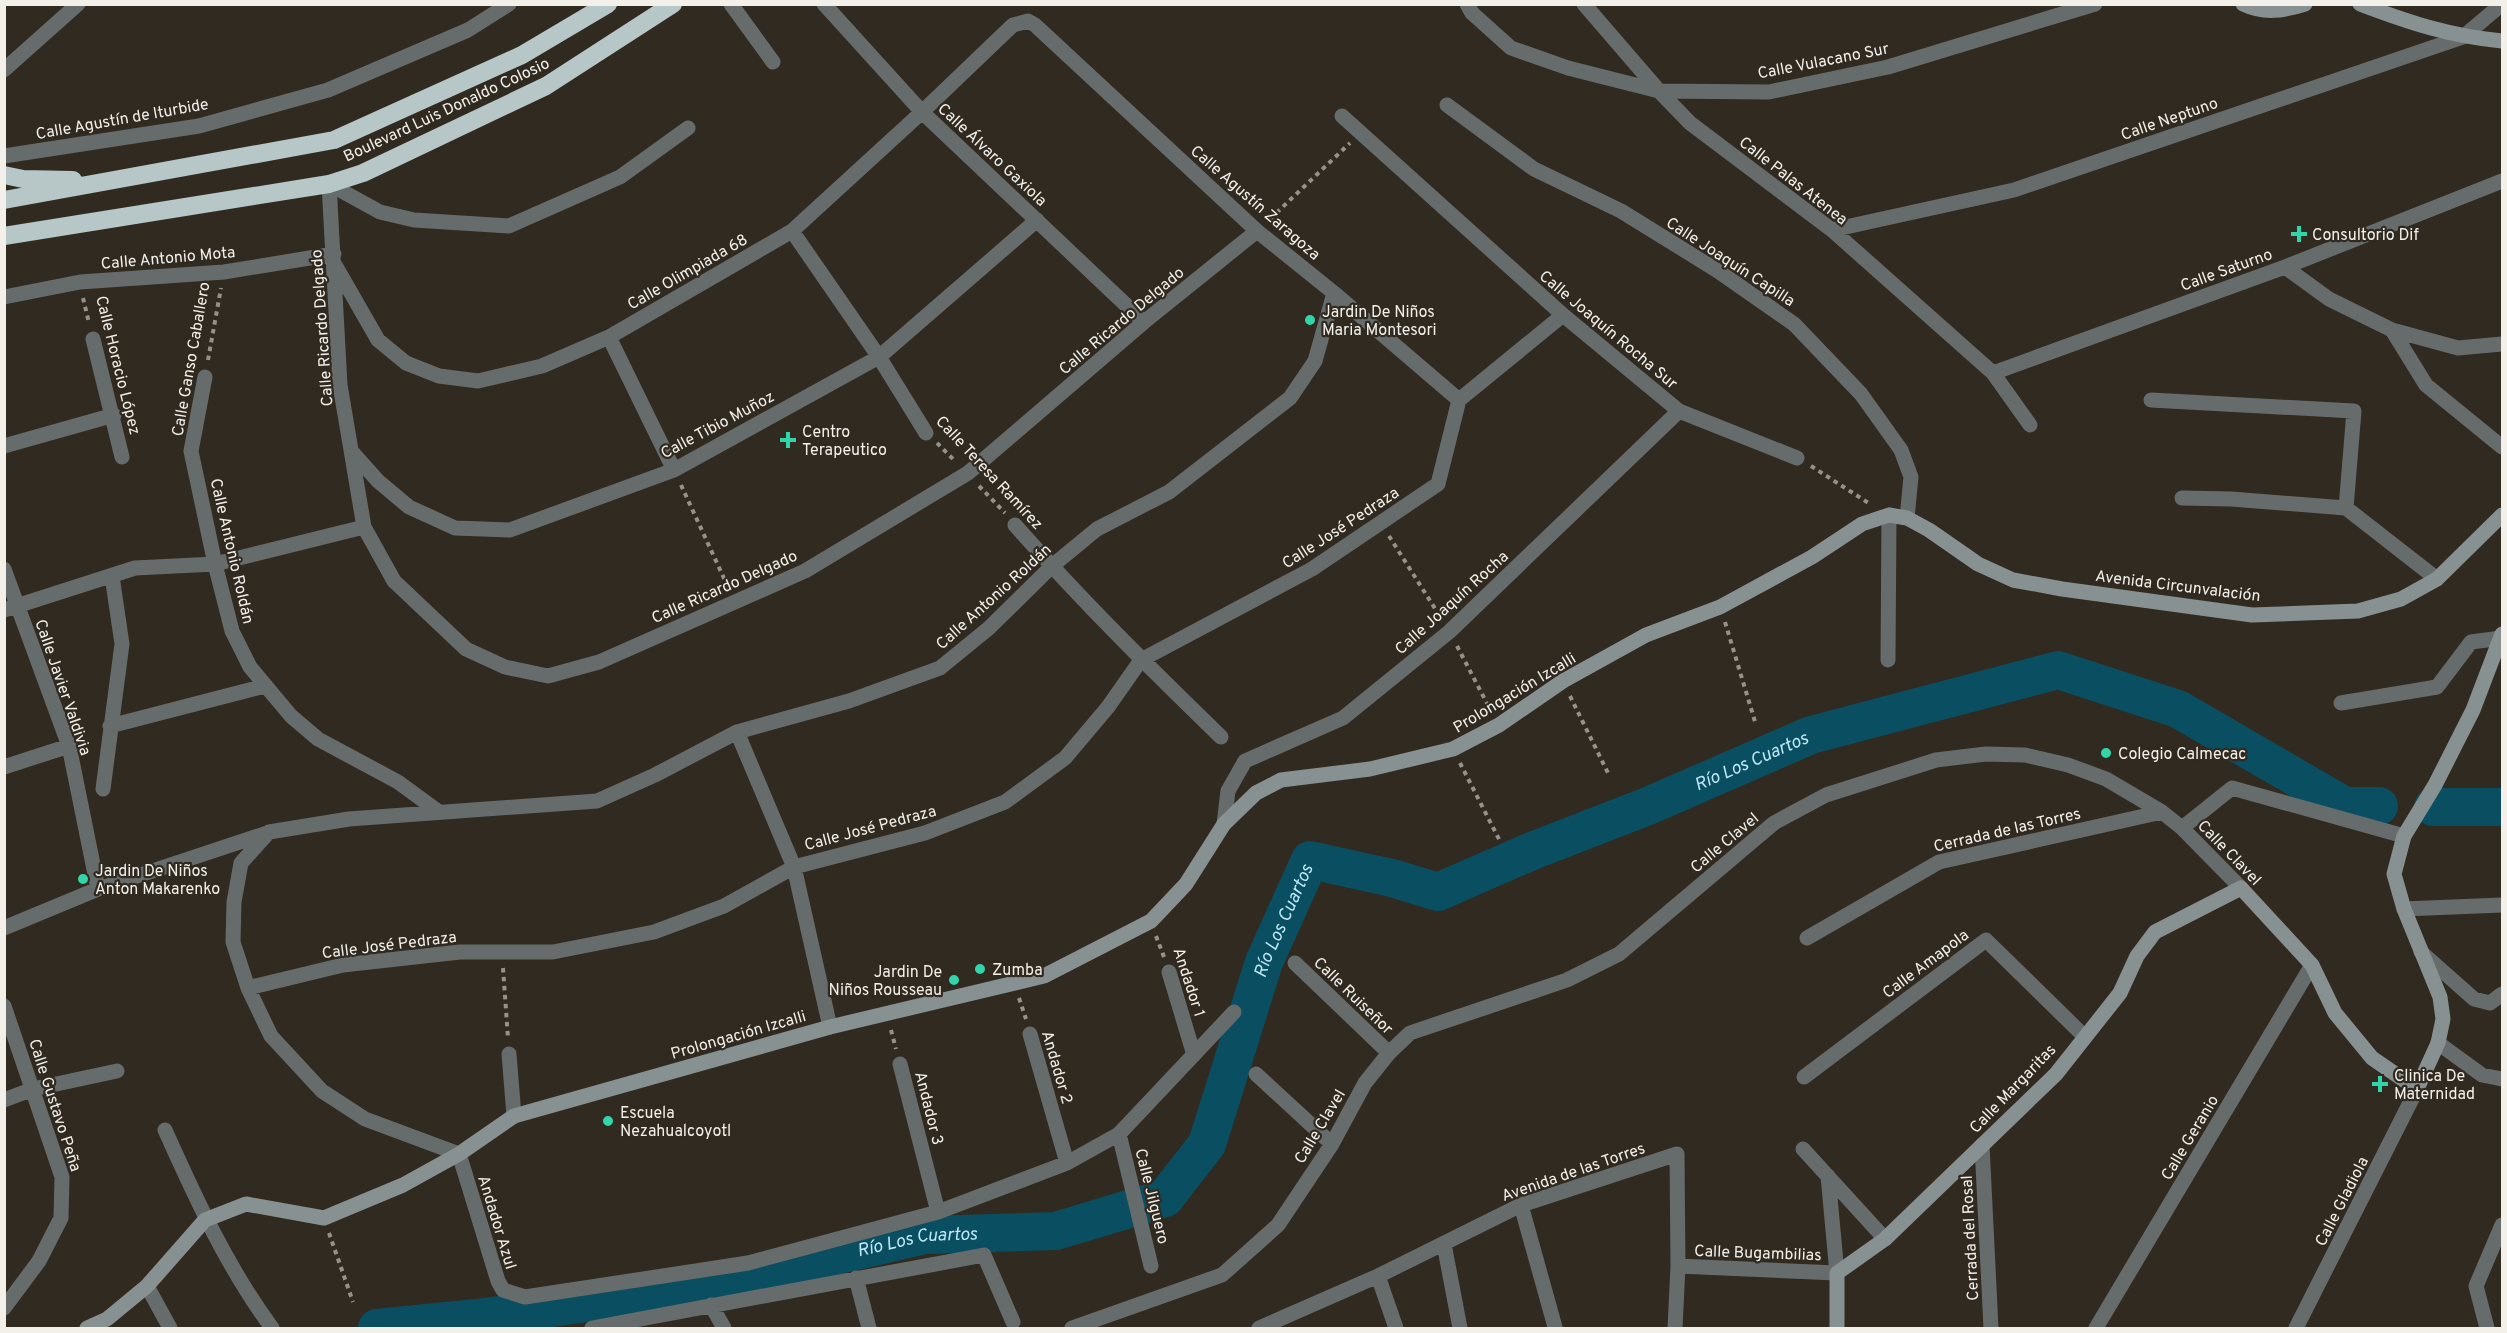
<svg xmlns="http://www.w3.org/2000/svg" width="2507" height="1333" font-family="Overpass,sans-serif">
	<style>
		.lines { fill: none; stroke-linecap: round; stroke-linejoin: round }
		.river { stroke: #0a4f61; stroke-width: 38 }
		.path { stroke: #96918a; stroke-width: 4; stroke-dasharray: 4.5 4.5; stroke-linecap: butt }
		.street { stroke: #666c6c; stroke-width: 15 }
		.secondary { stroke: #879191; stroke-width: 15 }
		.highway { stroke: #b7c7c7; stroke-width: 18 }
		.poi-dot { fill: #32d4a9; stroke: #302a21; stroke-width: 2 }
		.labels { text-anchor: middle; stroke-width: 4.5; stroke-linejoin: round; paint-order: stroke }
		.street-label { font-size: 16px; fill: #f3efe9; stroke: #302a21 }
		.poi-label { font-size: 16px; fill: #f3efe9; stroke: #302a21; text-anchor: start }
		.water-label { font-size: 18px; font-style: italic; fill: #bfe8f6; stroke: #302a21 }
	</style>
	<rect width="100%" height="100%" fill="#302a21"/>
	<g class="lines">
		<g class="river">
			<path d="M2433 807H2502"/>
			<path id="s1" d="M377 1328 477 1318 697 1288 925 1235 1056 1231 1165 1198 1207 1144 1264 962 1310 860 1392 878 1438 892 1532 851 1648 806 1811 735 2058 670 2178 709 2345 806H2379"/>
		</g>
		<path class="path" d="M1270 219 1350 143
			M83 298 89 323
			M208 360 221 288
			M937 443 955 461
			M1811 466 1870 504
			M681 485 728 587
			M979 486 1005 513
			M1389 536 1441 618
			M1725 622 1756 725
			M1457 646 1491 711
			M1570 696 1609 775
			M1460 763 1501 843
			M1156 936 1164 957
			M503 968 508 1038
			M1019 998 1026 1019
			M891 1030 896 1049
			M329 1233 353 1302"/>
		<path class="street" d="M731 4 773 62
			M824 4 922 112 1144 322
			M1467 4 1472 13 1511 48 1568 68 1659 91 1769 92 1888 67 2095 4
			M1584 4 1659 91 1690 123 1832 230 1993 373 2030 425
			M4 70 78 4
			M1447 105 1534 169 1621 211 1718 271 1794 324 1861 394 1901 450 1911 477 1907 518
			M1342 116 1563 315 1679 411 1797 458
			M4 156 199 126 328 90 468 30 509 4
			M329 184 340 385 364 527 394 581 466 649 505 667 548 676 599 662 805 571 968 473 1144 322 1257 231
			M329 184 380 212 414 220 509 226 620 177 688 128
			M1832 230 2014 190 2463 37 2502 4
			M792 231 879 357 926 433
			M335 265 378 340 406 363 439 376 478 381 542 366 609 337 792 231 922 112 1013 25 1028 21 1035 25 1257 231 1334 293 1459 400
			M2285 267 2329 299 2392 330 2458 348 2502 344
			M4 297 80 282 224 272 334 254
			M2392 330 2426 385 2502 447
			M609 337 674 470
			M93 339 122 457
			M1993 373 2285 267 2502 181
			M205 377 191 451 215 564 232 631 250 667 291 716 318 739 398 782 439 812
			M2151 400 2354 411 2346 508
			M4 446 114 415
			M352 452 378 481 409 507 455 528 510 530 674 470 879 357 1037 220
			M2182 498 2231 499 2346 508
			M2346 508 2437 579
			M1015 525C1080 599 1150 668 1221 737
			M4 569 69 746 98 889
			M4 610 135 568 215 564 364 527
			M1888 660 1889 515
			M2341 703 2437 687 2471 642 2501 638
			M110 726 265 686
			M737 732 794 867 830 1027
			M4 767 69 746
			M103 789 122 644 112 576
			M1224 824 1228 791 1245 761 1343 718 1449 632 1679 411
			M2182 828 2232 788 2404 836
			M2404 909 2502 905
			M4 928 98 889 267 833
			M1807 938 1939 862 2162 812
			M2421 952 2474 999 2490 1003 2502 994
			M1295 963 1389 1053
			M1169 972 1194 1055
			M248 988 343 965 460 952H553L654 932 724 906 794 867 925 833 1005 802 1065 758 1108 707 1141 660 1312 569 1438 484 1459 400 1563 315
			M4 1006 62 1177 61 1218 39 1261 4 1308
			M1234 1012 1119 1134 1067 1163 938 1212 748 1263 525 1297 503 1290 498 1281 459 1154 365 1119 322 1091 271 1036 248 988 233 942 234 902 241 863 269 832 349 819 597 801 655 775 737 732 849 701 940 668 989 628 1052 566 1097 529 1169 492 1290 398 1315 361 1334 293
			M1030 1034 1067 1163
			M2438 1043 2482 1075 2502 1079
			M509 1054 514 1116
			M900 1064 938 1212
			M1256 1074 1332 1144
			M1804 1077 1986 940 2085 1037
			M4 1100 33 1089 117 1071
			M165 1130C196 1199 227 1267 272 1328
			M1119 1134 1151 1266
			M1982 1145 1991 1328
			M1803 1149 1885 1239
			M1521 1205 1555 1327
			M1444 1244 1460 1328
			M1678 1266 1837 1273 1828 1176
			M1378 1276 1396 1328
			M856 1278 869 1328
			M147 1286 170 1328
			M711 1305 724 1328
			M592 1328 984 1255 1013 1322
			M1072 1328 1222 1275 1278 1225 1332 1144 1365 1083 1389 1053 1410 1033 1567 980 1619 954 1774 823 1826 795 1936 760 1986 754 2025 755 2068 765 2106 779 2162 812 2182 828 2241 888
			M1259 1328 1378 1276 1521 1205 1677 1154 1678 1266 1675 1328
			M2096 1328 2312 965
			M2296 1328 2417 1089
			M2487 1328 2476 1286 2502 1225"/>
		<path class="secondary" d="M2243 4C2264 14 2283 11 2305 4
			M2360 4C2410 23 2450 36 2502 41
			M87 1328 107 1319 147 1286 205 1220 246 1204 324 1218 403 1185 459 1154 514 1116 830 1027 1044 976 1151 921 1186 884 1224 824 1256 793 1281 780 1370 769 1453 749 1499 725 1563 681 1646 635 1720 607 1812 557 1862 524 1889 515 1907 518 1929 530 1978 564 2013 580 2062 589 2252 615 2358 611 2401 599 2437 579 2502 515
			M1837 1328V1273L1885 1239 2056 1074 2120 993 2137 956 2155 932 2241 888 2312 965 2335 1013 2372 1058 2417 1089 2438 1043 2443 1019 2440 997 2404 909 2394 874 2404 836 2435 785 2473 710 2502 634"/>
		<path class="highway" d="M4 175 23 179 73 180
			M4 200 334 140 522 55 608 4
			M4 236 329 184 363 173 546 86 673 4"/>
	</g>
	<g class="poi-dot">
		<path d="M2296 225h6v6h6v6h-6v6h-6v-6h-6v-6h6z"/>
		<circle cx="1310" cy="320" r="6"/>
		<path d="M785 431h6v6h6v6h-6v6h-6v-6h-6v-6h6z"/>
		<circle cx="2106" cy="753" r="6"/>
		<circle cx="83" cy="879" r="6"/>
		<circle cx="980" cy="969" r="6"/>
		<circle cx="954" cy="980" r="6"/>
		<path d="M2377 1075h6v6h6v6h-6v6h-6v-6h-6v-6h6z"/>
		<circle cx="608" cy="1121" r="6"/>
	</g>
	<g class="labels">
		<g class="street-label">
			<text transform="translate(1823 60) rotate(-11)" y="6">Calle Vulacano Sur</text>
			<text transform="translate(446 109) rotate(-25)" y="6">Boulevard Luis Donaldo Colosio</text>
			<text transform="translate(122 118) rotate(-10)" y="6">Calle Agustín de Iturbide</text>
			<text transform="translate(2169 118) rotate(-19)" y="6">Calle Neptuno</text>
			<text transform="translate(993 154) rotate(43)" y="6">Calle Álvaro Gaxiola</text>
			<text transform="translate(1794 180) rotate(38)" y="6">Calle Palas Atenea</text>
			<text transform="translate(1256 202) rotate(41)" y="6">Calle Agustín Zaragoza</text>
			<text transform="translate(168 257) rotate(-5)" y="6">Calle Antonio Mota</text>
			<text transform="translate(1731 261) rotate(33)" y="6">Calle Joaquín Capilla</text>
			<text transform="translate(2226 269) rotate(-20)" y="6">Calle Saturno</text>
			<text transform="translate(687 271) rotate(-30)" y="6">Calle Olimpiada 68</text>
			<text transform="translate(1121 320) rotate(-40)" y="6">Calle Ricardo Delgado</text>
			<text transform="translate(321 328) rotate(-94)" y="6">Calle Ricardo Delgado</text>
			<text transform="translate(1609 329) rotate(40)" y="6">Calle Joaquín Rocha Sur</text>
			<text transform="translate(190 359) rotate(-80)" y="6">Calle Ganso Caballero</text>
			<text transform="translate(119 365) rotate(76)" y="6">Calle Horacio López</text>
			<text transform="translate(717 424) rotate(-28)" y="6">Calle Tibio Muñoz</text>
			<text transform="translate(990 472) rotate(47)" y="6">Calle Teresa Ramírez</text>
			<text transform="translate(1340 527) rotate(-33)" y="6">Calle José Pedraza</text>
			<text transform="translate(233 551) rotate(77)" y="6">Calle Antonio Roldán</text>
			<text transform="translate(2178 585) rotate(7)" y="6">Avenida Circunvalación</text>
			<text transform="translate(724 586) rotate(-24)" y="6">Calle Ricardo Delgado</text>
			<text transform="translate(993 596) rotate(-42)" y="6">Calle Antonio Roldán</text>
			<text transform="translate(1451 602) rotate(-42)" y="6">Calle Joaquín Rocha</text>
			<text transform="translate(64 687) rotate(71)" y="6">Calle Javier Valdivia</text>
			<text transform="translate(1514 692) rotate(-31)" y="6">Prolongación Izcalli</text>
			<text transform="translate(870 827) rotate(-15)" y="6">Calle José Pedraza</text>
			<text transform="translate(2007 829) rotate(-13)" y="6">Cerrada de las Torres</text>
			<text transform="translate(1724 842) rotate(-40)" y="6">Calle Clavel</text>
			<text transform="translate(2230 852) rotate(46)" y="6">Calle Clavel</text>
			<text transform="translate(389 944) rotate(-7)" y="6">Calle José Pedraza</text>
			<text transform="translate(1925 963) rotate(-37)" y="6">Calle Amapola</text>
			<text transform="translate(1190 982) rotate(72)" y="6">Andador 1</text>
			<text transform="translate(1354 995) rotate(44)" y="6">Calle Ruiseñor</text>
			<text transform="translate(738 1034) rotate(-16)" y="6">Prolongación Izcalli</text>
			<text transform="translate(1058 1067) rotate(74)" y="6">Andador 2</text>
			<text transform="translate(2012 1088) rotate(-46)" y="6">Calle Margaritas</text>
			<text transform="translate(56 1105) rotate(72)" y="6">Calle Gustavo Peña</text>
			<text transform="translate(930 1108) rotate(76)" y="6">Andador 3</text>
			<text transform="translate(1319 1126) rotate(-59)" y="6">Calle Clavel</text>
			<text transform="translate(2189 1137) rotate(-59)" y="6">Calle Geranio</text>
			<text transform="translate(1573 1171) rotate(-19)" y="6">Avenida de las Torres</text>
			<text transform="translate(1153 1196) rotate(76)" y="6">Calle Jilguero</text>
			<text transform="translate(2341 1201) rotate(-63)" y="6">Calle Gladiola</text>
			<text transform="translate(498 1222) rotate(73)" y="6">Andador Azul</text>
			<text transform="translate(1969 1238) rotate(-93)" y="6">Cerrada del Rosal</text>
			<text transform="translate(1758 1252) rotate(2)" y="6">Calle Bugambilias</text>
		</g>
		<g class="poi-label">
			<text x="2312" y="240">Consultorio Dif</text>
			<text x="1322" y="317">Jardin De Niños<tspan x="1322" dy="18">Maria Montesori</tspan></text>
			<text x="802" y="437">Centro<tspan x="802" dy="18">Terapeutico</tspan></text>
			<text x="2118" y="759">Colegio Calmecac</text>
			<text x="95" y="876">Jardin De Niños<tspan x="95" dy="18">Anton Makarenko</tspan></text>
			<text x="992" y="975">Zumba</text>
			<text x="942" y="977" text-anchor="end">Jardin De<tspan x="942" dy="18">Niños Rousseau</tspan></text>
			<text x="2394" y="1081">Clinica De<tspan x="2394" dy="18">Maternidad</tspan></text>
			<text x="620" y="1118">Escuela<tspan x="620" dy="18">Nezahualcoyotl</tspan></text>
		</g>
		<g class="water-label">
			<text dy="6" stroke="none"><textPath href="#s1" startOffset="1644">Río Los Cuartos</textPath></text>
			<text dy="6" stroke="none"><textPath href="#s1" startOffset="1106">Río Los Cuartos</textPath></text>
			<text dy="6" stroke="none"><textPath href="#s1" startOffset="548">Río Los Cuartos</textPath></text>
		</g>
	</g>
	<rect width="2507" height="1333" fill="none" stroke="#f3efe9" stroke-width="12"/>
</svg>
